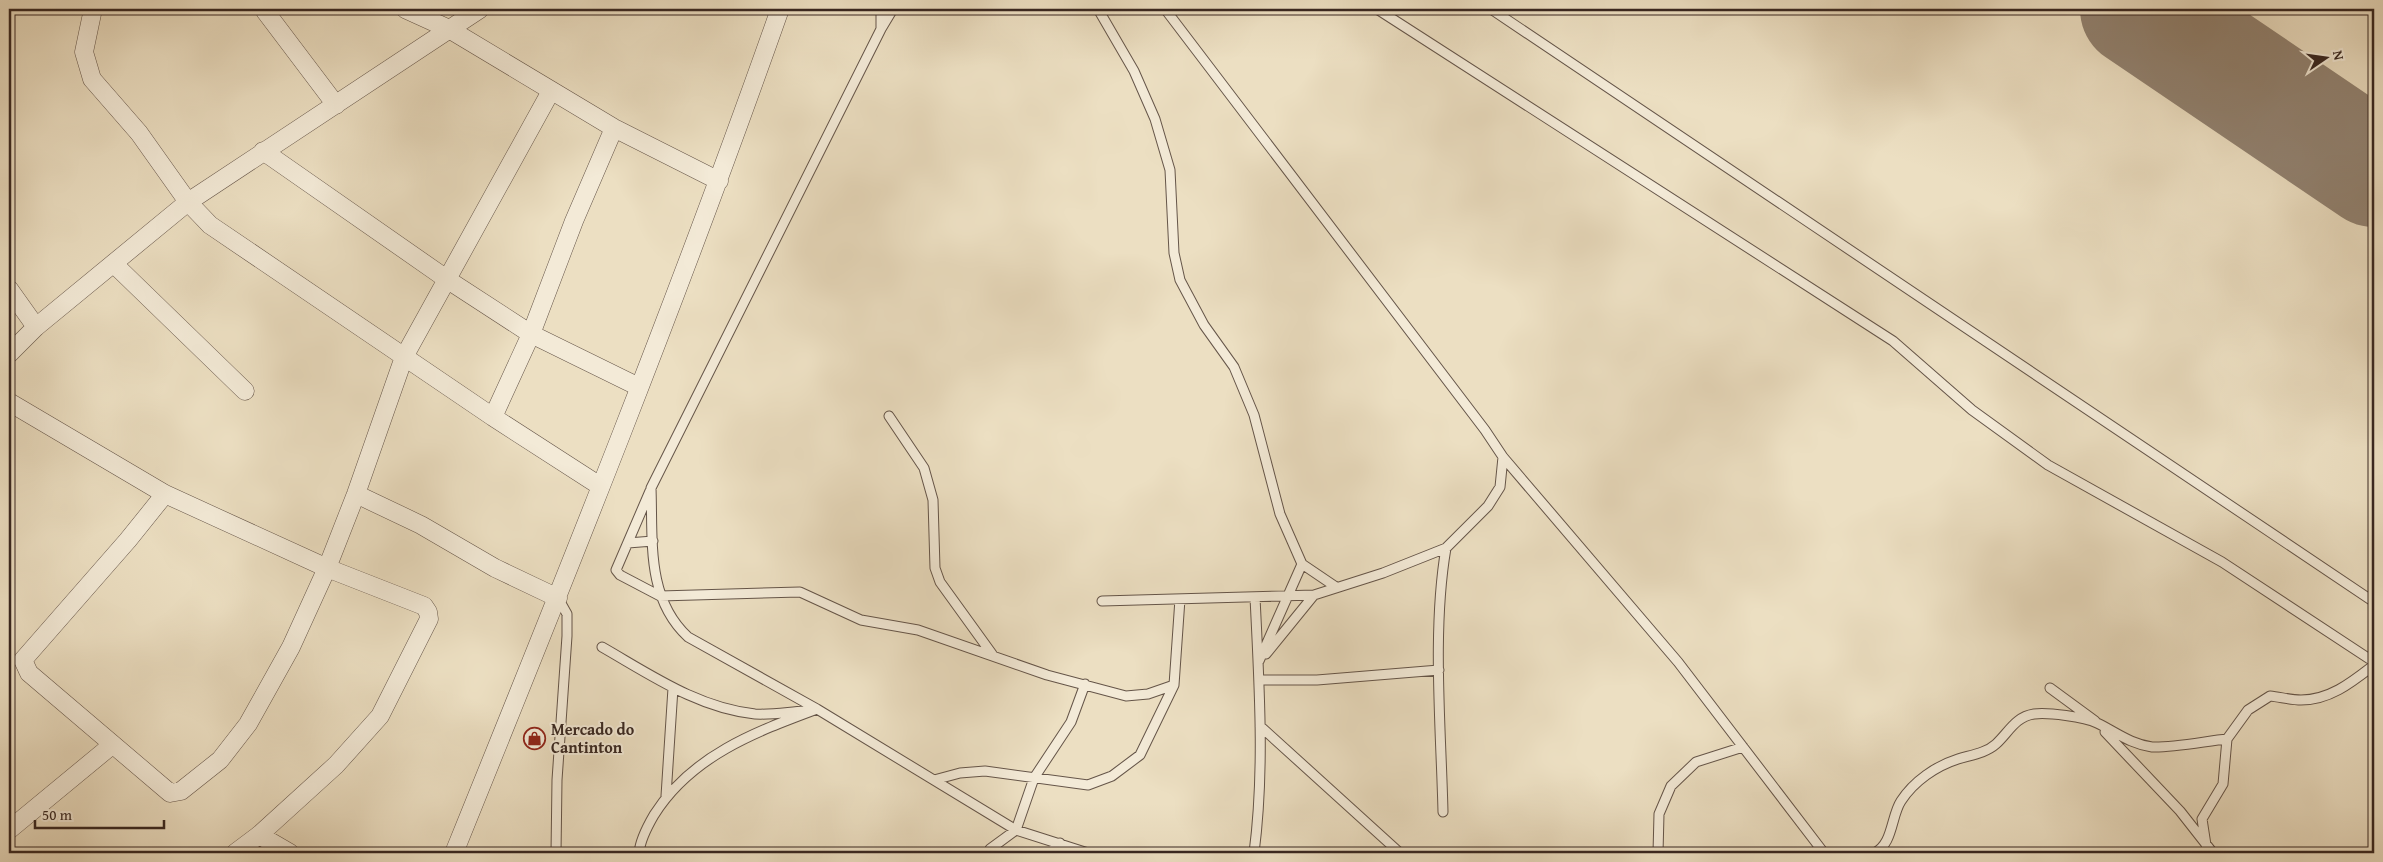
<svg xmlns="http://www.w3.org/2000/svg" width="2383" height="862" font-family="'Gentium Book Plus',serif">
	<style>
		.lines { fill: none; stroke-linecap: round; stroke-linejoin: round }
		.runway { stroke: #928372; stroke-width: 116 }
		.lane-casing { stroke: #655549; stroke-width: 11 }
		.street-casing { stroke: #655549; stroke-width: 19 }
		.lane { stroke: #f3ead7; stroke-width: 9 }
		.street { stroke: #f3ead7; stroke-width: 18 }
		.labels { text-anchor: middle; stroke-width: 4; stroke-linejoin: round; paint-order: stroke }
		.poi-label { font-size: 16px; font-weight: bold; fill: #382721; stroke: #f3ead7; text-anchor: start }
	</style>
	<rect width="100%" height="100%" fill="#ecdfc2"/>
	<filter id="stains"><feTurbulence type="fractalNoise" baseFrequency=".004" numOctaves="4"/><feColorMatrix values="0 0 0 0 .2 0 0 0 0 .09 0 0 0 0 .02 0 0 0 .5 -.17"/></filter>
	<radialGradient id="worn" r=".72"><stop offset=".6" stop-color="#630" stop-opacity="0"/><stop offset="1" stop-color="#630" stop-opacity=".3"/></radialGradient>
	<g class="lines">
		<path class="runway" d="M2138 9 2374 169"/>
		<defs>
			<path id="lane" d="M893 9 881 29 651 488C653 541 646 598 688 637L817 709 1016 830 1088 853
				M1098 9 1134 71 1155 119 1170 170 1174 253 1180 280 1204 325 1234 367 1254 415 1280 514 1302 564 1336 587
				M1165 9 1485 430 1503 457 1678 662 1824 853
				M1377 9 1893 341 1972 410 2048 465 2222 562 2374 662
				M1491 9 2374 602
				M881 28V9
				M889 416 924 468 933 500 935 568 940 582 992 654
				M650 491 616 570 620 575 660 596 800 592 861 620 918 630 1047 675 1126 696 1148 694 1174 685
				M628 543 653 541
				M1102 601 1314 595 1383 573 1446 548 1488 506 1500 487 1503 457
				M602 647C651 675 698 708 755 714 771 715 788 712 804 711
				M1266 654 1314 595
				M1259 661 1302 564
				M1259 680H1317L1439 670
				M2050 688 2095 721
				M1260 726 1400 853
				M2105 732 2180 811 2213 853
				M934 780 960 773 985 771 1088 785 1112 776 1140 755 1174 685 1180 599
				M666 796 673 688
				M1443 812C1441 728 1432 630 1446 548
				M2206 845 2202 819 2223 784 2227 739
				M556 853 557 780 567 636V614L558 598
				M639 853C640 840 647 827 654 815 691 756 755 732 817 709
				M988 853 990 849 1016 830 1034 778 1071 722 1085 684
				M1049 853 1060 843
				M1254 853C1265 769 1259 682 1255 597
				M1658 853 1659 814 1671 786 1696 762 1743 747
				M1874 853C1893 845 1891 816 1901 801 1914 781 1936 766 1958 759 1971 755 1986 753 1996 744 2009 732 2015 717 2034 714 2047 712 2085 717 2097 723 2116 732 2130 744 2152 747 2171 748 2207 741 2227 739L2248 710 2270 696C2280 697 2291 700 2301 700 2330 700 2352 682 2374 665"/>
			<path id="street" d="M93 9 84 52 92 79 139 133 188 202 210 225 493 417 600 486
				M405 9 449 29 614 128 719 181
				M265 11 336 105
				M263 151 448 280 531 334 639 387
				M115 265 245 391
				M9 289 36 327
				M9 354 36 327 188 202 480 9
				M9 402 165 494 327 568 424 606 428 612 429 619 380 716 336 765 259 835 235 853
				M493 417 531 334 574 221 614 128
				M165 494 128 540 23 660 29 673 170 793 181 791 220 760 248 724 291 647 327 568 356 494 404 357 551 91
				M356 494 421 525 495 568 558 598
				M9 830 112 745
				M259 835 290 853
				M454 853C567 574 680 293 780 9"/>
		</defs>
		<use href="#lane" class="lane-casing"/>
		<use href="#street" class="street-casing"/>
		<use href="#lane" class="lane"/>
		<use href="#street" class="street"/>
	</g>
	<defs>
		<symbol id="shop-ring" viewBox="-11 -11 22 22"><circle r="9.5" fill="#f3ead7" stroke="#8f2418" stroke-width="1.5"/><path d="M-5-2.5h2.3a2.7 3.5 0 0 1 5.4 0H5L5.5 6h-11ZM-1.5-2.5h3a1.5 2.3 0 0 0-3 0Z" fill="#8f2418"/></symbol>
	</defs>
	<g fill-rule="evenodd">
		<use href="#shop-ring" x="522" y="726" width="25" height="25"/>
	</g>
	<g class="labels">
		<g class="poi-label">
			<text x="551" y="735">Mercado do<tspan x="551" dy="18">Cantinton</tspan></text>
		</g>
	</g>
	<rect width="2383" height="862" fill="none" stroke="#ecdfc2" stroke-width="30"/>
	<rect x="10" y="10" width="2363" height="842" fill="none" stroke="#382721" stroke-width="2.5"/>
	<rect x="15" y="15" width="2353" height="832" fill="none" stroke="#382721"/>
	<g transform="translate(2326 58) rotate(77)" stroke="#f3ead7" stroke-width="4" paint-order="stroke">
	<path d="M0-4L9 19L0 12L-9 19Z" fill="#382721"/>
	<text y="-8" font-size="14" font-weight="bold" text-anchor="middle" fill="#382721">N</text>
	</g>
	<path d="M35 820v8h129v-8" fill="none" stroke="#382721" stroke-width="2.5"/>
	<text x="42" y="820" font-size="15" fill="#382721" stroke="#f3ead7" stroke-width="4" paint-order="stroke">50 m</text>
	<rect width="100%" height="100%" filter="url(#stains)"/>
	<rect width="100%" height="100%" fill="url(#worn)"/>
</svg>
